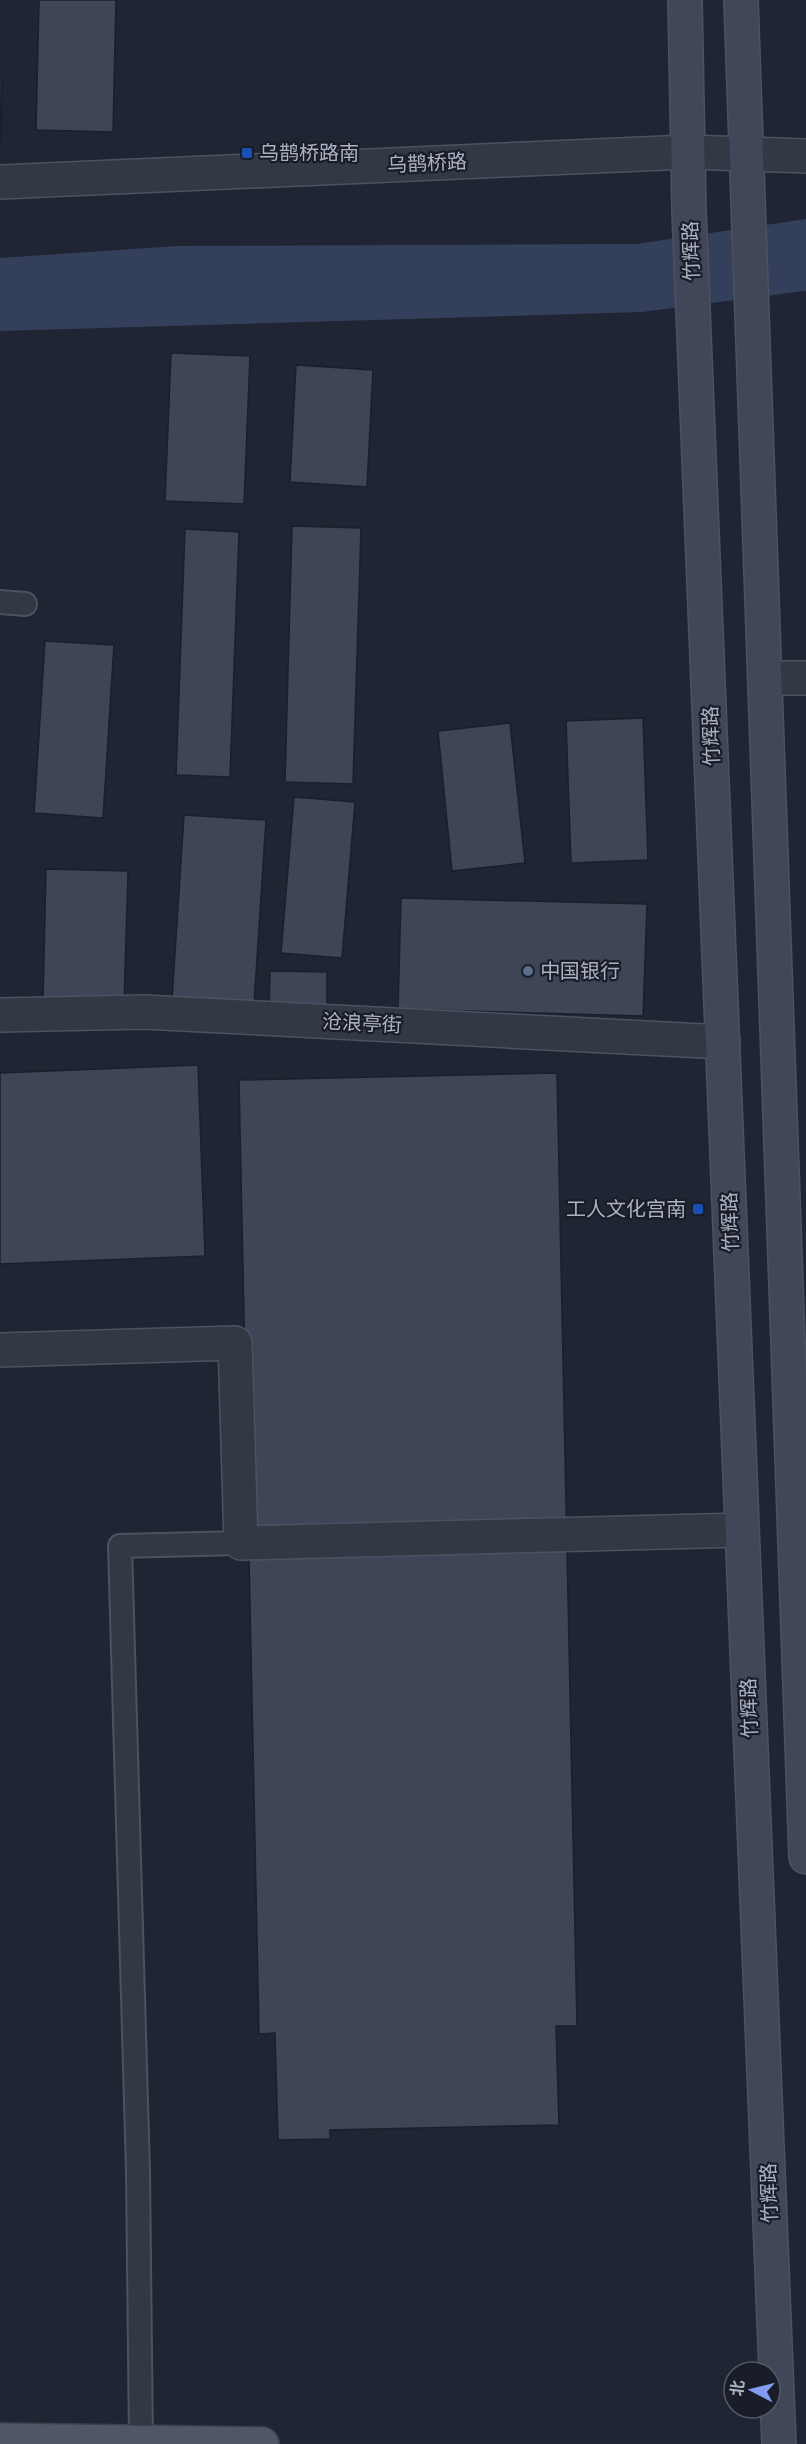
<svg xmlns="http://www.w3.org/2000/svg" width="806" height="2444" font-family="Quicksand,'Noto Sans SC',sans-serif">
	<style>
		.water { fill: #343f5b }
		.building { fill: #3e4557; stroke: #1b1f2b; stroke-width: 1.5 }
		.lines { fill: none; stroke-linecap: round; stroke-linejoin: round }
		.service-casing { stroke: #4d5260; stroke-width: 26 }
		.minor-casing { stroke: #4d5260; stroke-width: 36 }
		.tertiary-casing { stroke: #4d5260; stroke-width: 36 }
		.secondary-casing { stroke: #4d5260; stroke-width: 36 }
		.primary-casing { stroke: #3c414e; stroke-width: 36 }
		.service { stroke: #333845; stroke-width: 22 }
		.minor { stroke: #333845; stroke-width: 33 }
		.tertiary { stroke: #333845; stroke-width: 33 }
		.secondary { stroke: #414658; stroke-width: 33 }
		.primary { stroke: #515665; stroke-width: 33 }
		.transit-dot { fill: #1a4fb4; stroke: #191d29; stroke-width: 2 }
		.service-dot { fill: #5c6f8a; stroke: #191d29; stroke-width: 2 }
		.labels { text-anchor: middle; stroke-width: 4.5; stroke-linejoin: round; paint-order: stroke }
		.poi-label { font-size: 20px; fill: #adb2c2; stroke: #191d29; text-anchor: start }
		.street-label { font-size: 20px; fill: #adb2c2; stroke: #191d29 }
	</style>
	<rect width="100%" height="100%" fill="#202534"/>
	<path class="water" d="M806 219V291H804L642 312 0 331V258L177 246 636 244Z"/>
	<path class="building" d="M39 0H116L113 132 36 130Z
		M0 79H2L1 141H0Z
		M171 353 250 356 244 504 165 501Z
		M296 365 373 370 367 487 290 482Z
		M292 526 361 528 353 784 285 782Z
		M185 529 239 532 230 777 176 775Z
		M45 641 114 645 103 818 34 813Z
		M643 718 648 860 571 863 566 721Z
		M510 723 525 863 452 871 438 731Z
		M294 797 355 802 342 958 281 953Z
		M184 815 266 820 254 1004 172 999Z
		M46 869 128 871 124 1004 43 1001Z
		M401 898 647 904 643 1016 398 1009Z
		M270 971 327 972V1014L269 1013Z
		M198 1065 205 1256 0 1264V1073Z
		M557 1073 577 2026H556L559 2125 330 2130V2139L278 2140 275 2033 259 2034 239 1080Z"/>
	<g class="lines">
		<defs>
			<path id="service" d="M0 602 25 604
				M141 2442 138 2171 120 1546 241 1543"/>
			<path id="minor" d="M746 154 806 156
				M765 678H806
				M0 1015 144 1012 723 1042
				M0 1350 235 1343 241 1543 742 1530"/>
			<path id="tertiary" d="M0 182 688 152 746 154"/>
			<path id="secondary" d="M685 0 689 210 779 2444
				M741 0 806 1857"/>
			<path id="primary" d="M0 2440 262 2444"/>
		</defs>
		<use href="#service" class="service-casing"/>
		<use href="#minor" class="minor-casing"/>
		<use href="#tertiary" class="tertiary-casing"/>
		<use href="#secondary" class="secondary-casing"/>
		<use href="#primary" class="primary-casing"/>
		<use href="#service" class="service"/>
		<use href="#minor" class="minor"/>
		<use href="#tertiary" class="tertiary"/>
		<use href="#secondary" class="secondary"/>
		<use href="#primary" class="primary"/>
	</g>
	<g class="transit-dot">
		<rect x="241" y="147" width="12" height="12" rx="3"/>
		<rect x="692" y="1203" width="12" height="12" rx="3"/>
	</g>
	<circle class="service-dot" cx="528" cy="971" r="6"/>
	<g class="labels">
		<g class="poi-label">
			<text x="259" y="160">乌鹊桥路南</text>
			<text x="540" y="978">中国银行</text>
			<text x="686" y="1216" text-anchor="end">工人文化宫南</text>
		</g>
		<g class="street-label">
			<text transform="translate(427 163) rotate(-3)" y="7">乌鹊桥路</text>
			<text transform="translate(691 251) rotate(-92)" y="7">竹辉路</text>
			<text transform="translate(711 736) rotate(-92)" y="7">竹辉路</text>
			<text transform="translate(362 1023) rotate(3)" y="7">沧浪亭街</text>
			<text transform="translate(730 1222) rotate(-92)" y="7">竹辉路</text>
			<text transform="translate(749 1708) rotate(-92)" y="7">竹辉路</text>
			<text transform="translate(769 2193) rotate(-92)" y="7">竹辉路</text>
		</g>
	</g>
	<g transform="translate(752 2390) rotate(277)"><circle r="28" fill="#191d29" stroke="#545966" stroke-width="1.5"/>
	<path d="M0-4.5L10 22L0 15L-10 22Z" fill="#829cf2"/>
	<text y="-9" font-size="16" font-weight="bold" text-anchor="middle" fill="#adb2c2">北</text>
	</g>
</svg>
